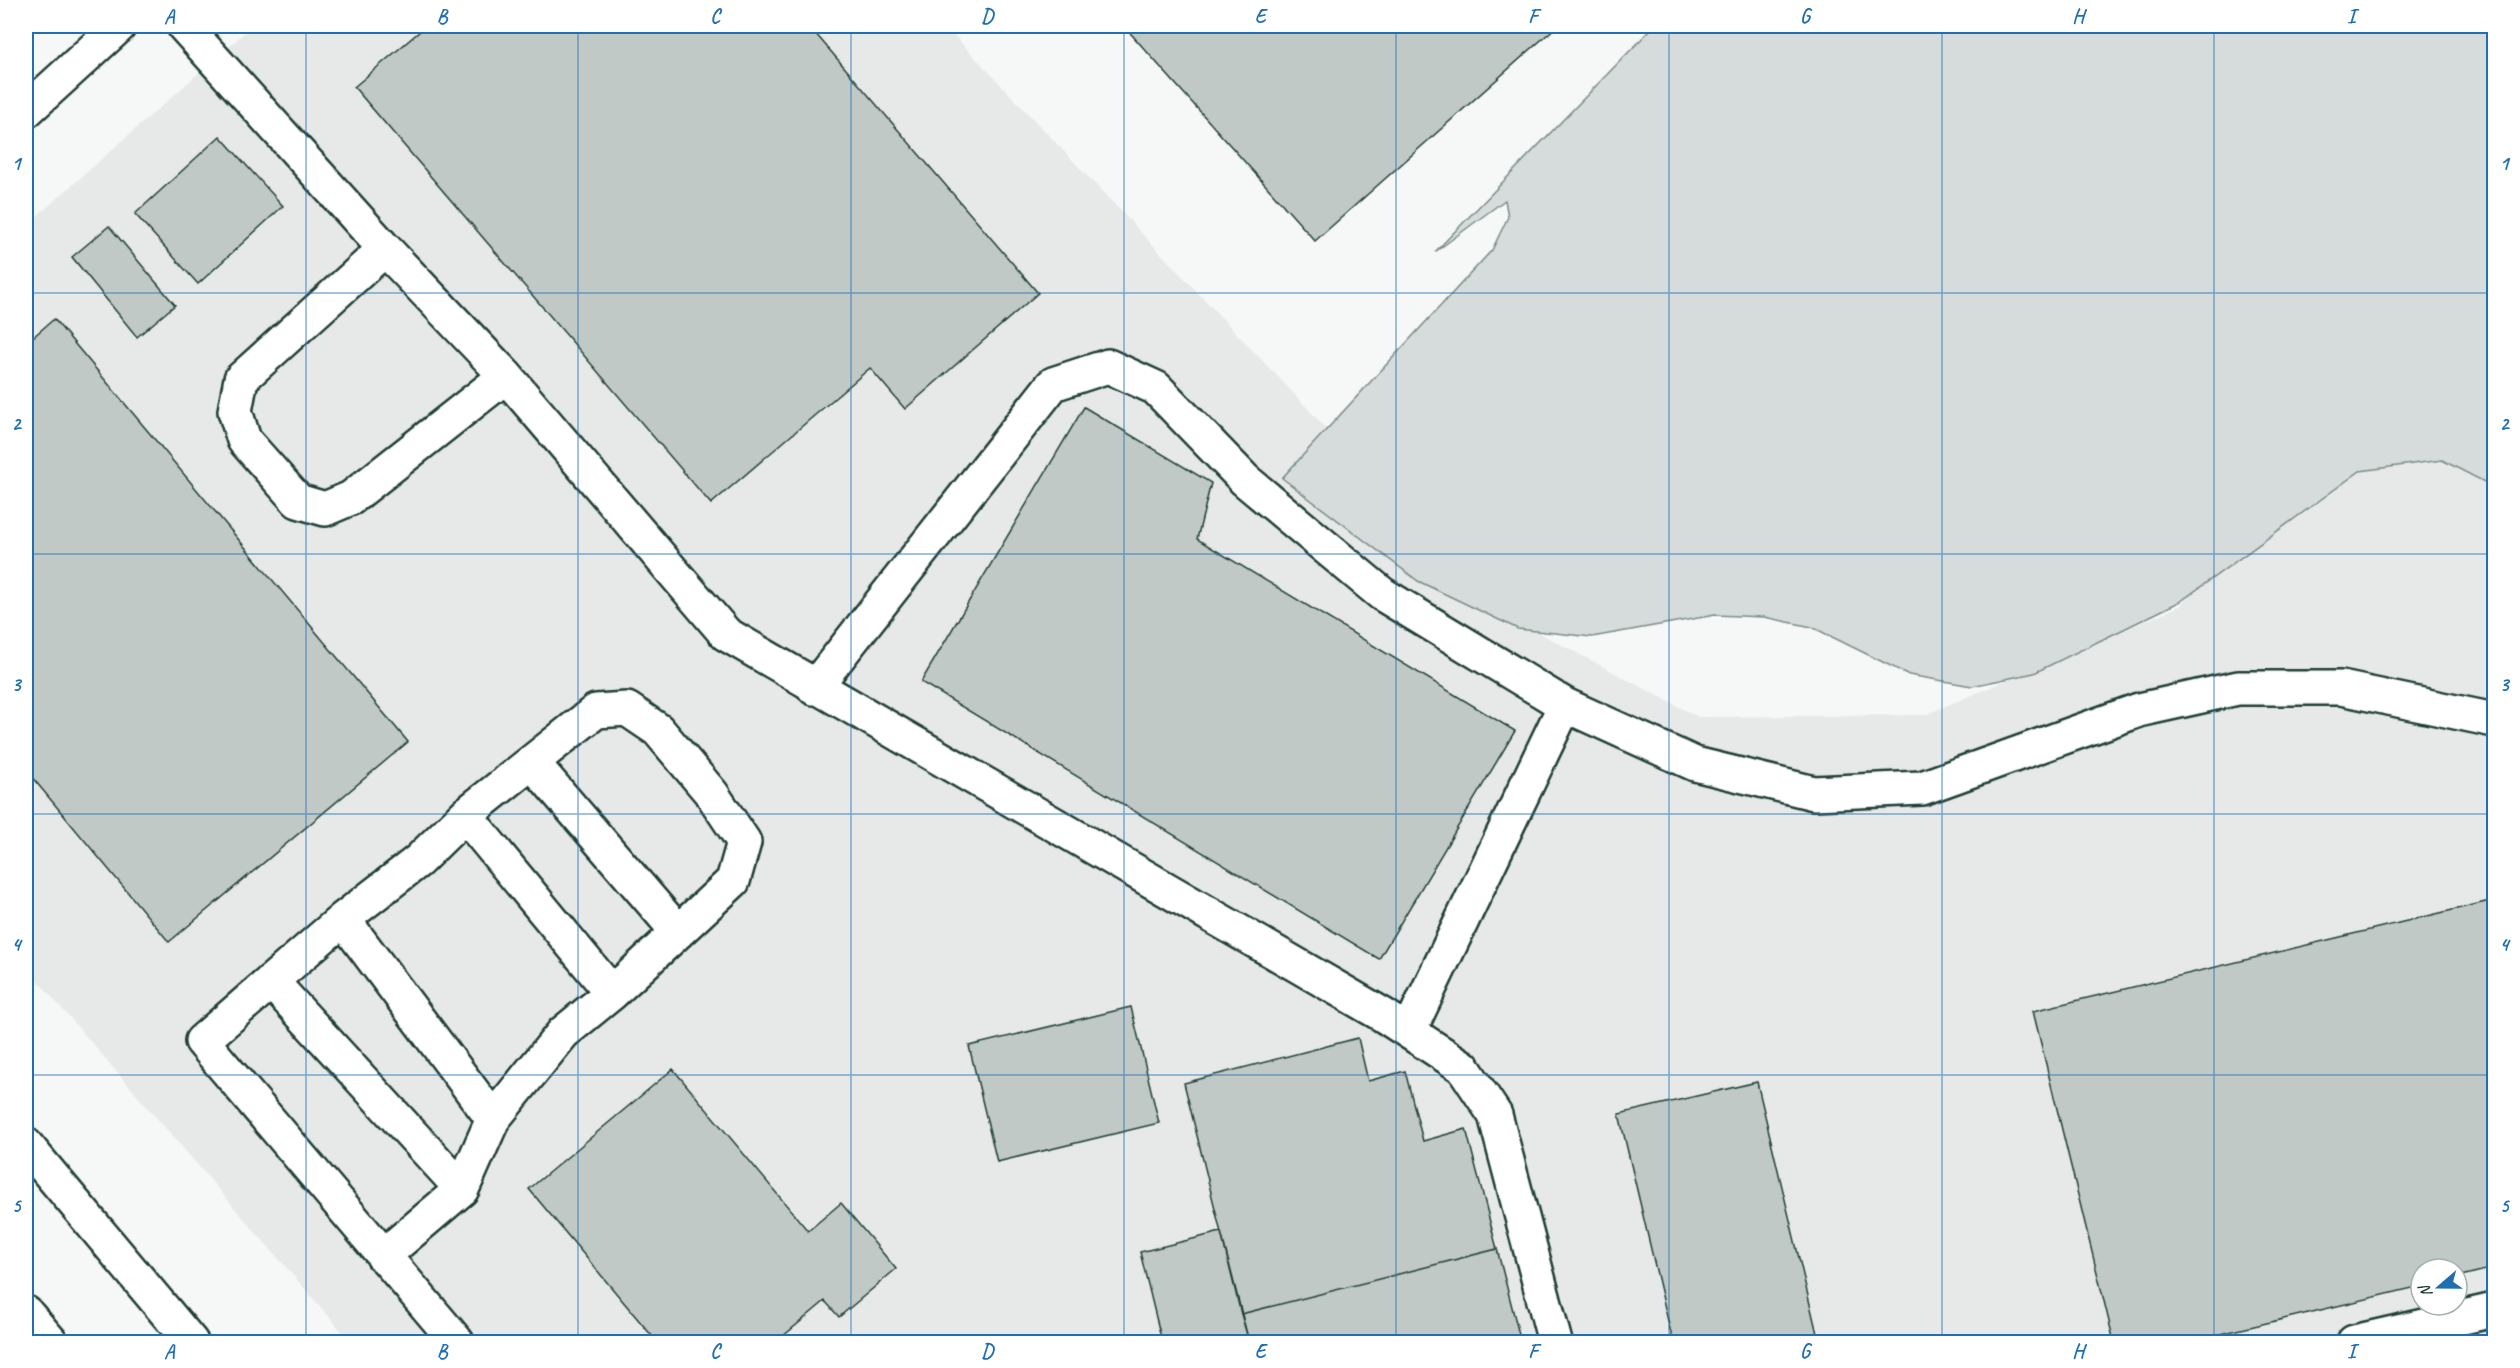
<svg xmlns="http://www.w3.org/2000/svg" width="2520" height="1368" font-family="Caveat,sans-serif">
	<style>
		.built { fill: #e6e9e8; fill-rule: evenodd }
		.green { fill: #d6dcdb; stroke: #7a8c88; stroke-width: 1.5 }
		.building { fill: #c0c9c6; stroke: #1f3d34; stroke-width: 1.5 }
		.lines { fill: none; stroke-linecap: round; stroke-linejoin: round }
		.minor-casing { stroke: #1f3d34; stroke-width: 38 }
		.major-casing { stroke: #1f3d34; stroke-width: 38 }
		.minor { stroke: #fff; stroke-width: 33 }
		.major { stroke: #fff; stroke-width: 33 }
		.grid { fill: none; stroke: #1f6fb2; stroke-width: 1.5; stroke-opacity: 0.55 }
		.neatline { fill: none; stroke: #1f6fb2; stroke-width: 2 }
		.grid-label { font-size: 20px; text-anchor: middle; font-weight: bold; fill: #1f6fb2 }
	</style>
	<rect width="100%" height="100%" fill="#f6f7f7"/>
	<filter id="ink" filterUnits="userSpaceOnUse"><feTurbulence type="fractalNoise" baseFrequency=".0167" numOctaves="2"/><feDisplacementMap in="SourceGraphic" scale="12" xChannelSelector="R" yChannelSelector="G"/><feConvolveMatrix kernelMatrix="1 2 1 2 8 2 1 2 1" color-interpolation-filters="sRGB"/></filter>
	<g filter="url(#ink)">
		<path class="built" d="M252 26H945L1295 395 1492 608 1698 717 1925 715 2180 606 2316 441 2494 466V1342H351L26 967V226ZM2421 1269H2457V1305H2421Z"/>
		<path class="green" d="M1654 26H2494V487L2442 460 2360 471 2181 601 2034 673 1972 686 1909 675 1812 627 1764 617 1715 615 1592 637 1518 629 1418 581 1282 478 1492 250 1508 217 1505 200 1435 252Z"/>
		<path class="building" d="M426 26H809L1038 293 905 409 870 368 711 504 354 87Z
			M1124 26H1557L1315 241Z
			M220 136 283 206 198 284 135 214Z
			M109 226 175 305 137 337 72 257Z
			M54 319 408 742 169 942 26 770V343Z
			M1084 407 1211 483 1197 539 1515 731 1379 959 921 682Z
			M2494 900V1268L2457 1277V1269H2421V1286L2187 1342H2114L2033 1011Z
			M1131 1007 1159 1123 997 1162 969 1046Z
			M1358 1038 1368 1081 1405 1071 1423 1141 1466 1129 1497 1249 1241 1314 1184 1083Z
			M673 1069 808 1231 841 1203 896 1269 839 1317 825 1301 776 1342H657L529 1189Z
			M1757 1082 1819 1342H1673L1619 1114Z
			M1221 1232 1249 1342H1162L1140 1252Z
			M1497 1249 1521 1342H1249L1241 1314Z"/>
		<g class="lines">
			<defs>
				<path id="minor" d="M184 26 385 249 506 376 726 634 1383 1015 1463 1067 1495 1115 1555 1342
					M26 111 119 26
					M385 249 241 379 235 411 244 440 298 501 325 509 351 498 506 376
					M814 688 1053 384 1108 366 1156 388 1245 480 1382 594 1565 705 1695 764 1814 793 1922 788 2139 710 2238 688H2341L2494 720
					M532 762 678 932
					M465 815 612 993
					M343 919 493 1119
					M271 981 462 1189
					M1409 1031 1565 705
					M383 1256 462 1189 493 1119 563 1033 612 993 733 881 744 842 712 794 658 730 627 709 596 711 465 815 418 861 343 919 202 1041 457 1342
					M2354 1342 2494 1310"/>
				<path id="major" d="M26 1145 191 1342
					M26 1313 51 1342"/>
			</defs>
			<use href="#minor" class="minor-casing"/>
			<use href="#major" class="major-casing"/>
			<use href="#minor" class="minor"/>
			<use href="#major" class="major"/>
		</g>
	</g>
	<path class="grid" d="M306 26V1342M578 26V1342M851 26V1342M1124 26V1342M1396 26V1342M1669 26V1342M1942 26V1342M2214 26V1342M26 293H2494M26 554H2494M26 814H2494M26 1075H2494"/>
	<rect width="2520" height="1368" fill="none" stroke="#fff" stroke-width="66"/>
	<g transform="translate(2439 1287) rotate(250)"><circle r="28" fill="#ffffff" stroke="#a5b1ae" stroke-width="1.5"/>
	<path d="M0-4.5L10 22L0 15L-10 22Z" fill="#1f6fb2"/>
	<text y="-9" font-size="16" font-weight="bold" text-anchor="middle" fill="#1f3d34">N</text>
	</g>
	<rect x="33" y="33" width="2454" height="1302" class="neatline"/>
	<g class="grid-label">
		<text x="169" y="23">A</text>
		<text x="442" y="23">B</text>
		<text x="715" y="23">C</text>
		<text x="987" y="23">D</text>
		<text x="1260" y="23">E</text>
		<text x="1533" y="23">F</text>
		<text x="1805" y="23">G</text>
		<text x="2078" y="23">H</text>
		<text x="2351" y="23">I</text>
		<text x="16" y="170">1</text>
		<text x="2504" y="170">1</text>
		<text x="16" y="430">2</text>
		<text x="2504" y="430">2</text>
		<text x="16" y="691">3</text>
		<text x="2504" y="691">3</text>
		<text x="16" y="951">4</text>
		<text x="2504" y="951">4</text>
		<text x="16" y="1212">5</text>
		<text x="2504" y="1212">5</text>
		<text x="169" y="1358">A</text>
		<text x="442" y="1358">B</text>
		<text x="715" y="1358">C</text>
		<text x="987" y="1358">D</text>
		<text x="1260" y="1358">E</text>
		<text x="1533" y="1358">F</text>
		<text x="1805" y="1358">G</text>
		<text x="2078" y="1358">H</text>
		<text x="2351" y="1358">I</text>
	</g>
</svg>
